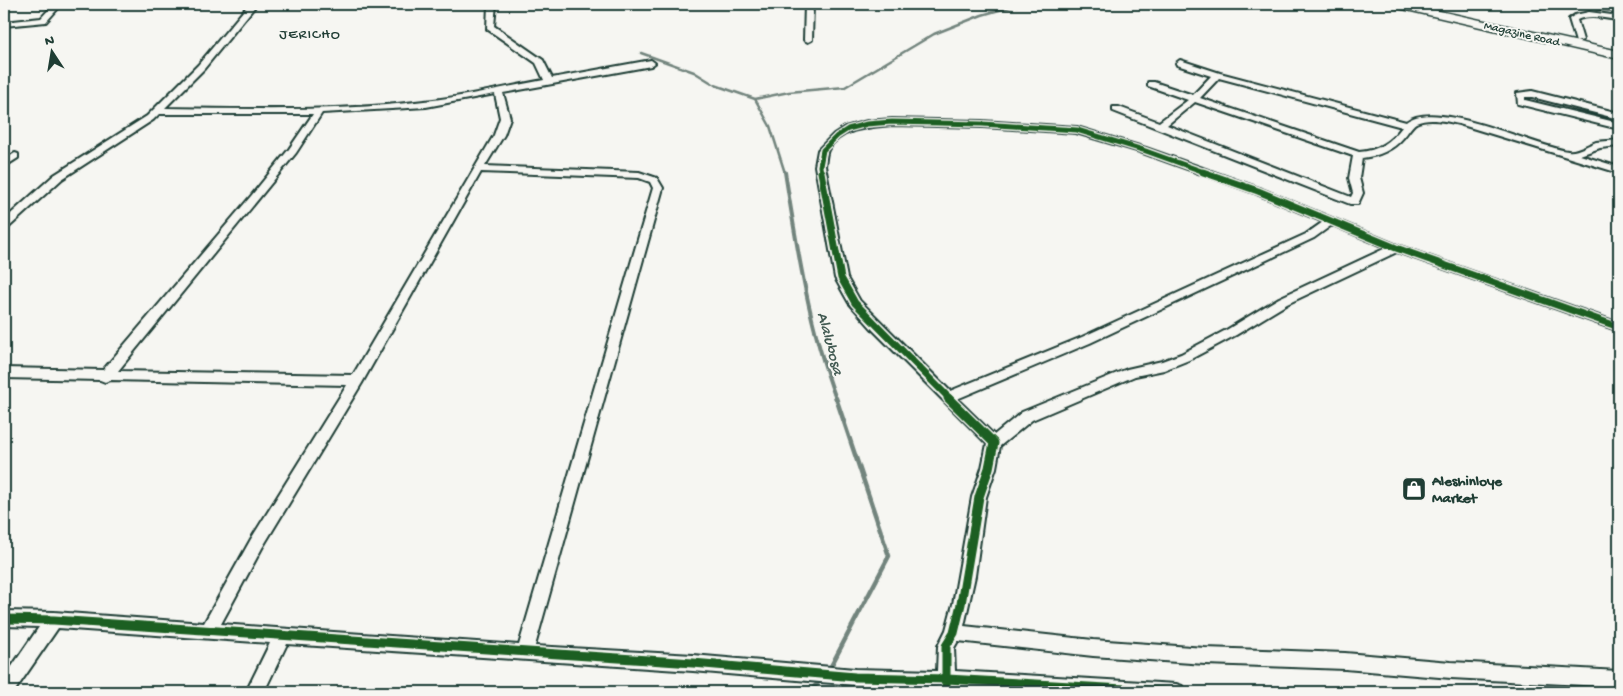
<svg xmlns="http://www.w3.org/2000/svg" width="1623" height="696" font-family="'Gochi Hand',sans-serif">
	<style>
		.lines { fill: none; stroke-linecap: round; stroke-linejoin: round }
		.stream-far2 { stroke: #72847d; stroke-width: 2.5 }
		.stream-far1 { stroke: #72847d; stroke-width: 4 }
		.stream { stroke: #72847d; stroke-width: 4.5 }
		.street-casing { stroke: #1f3d34; stroke-width: 4 }
		.primary-casing { stroke: #1f3d34; stroke-width: 3 }
		.street { fill: #f6f6f2; fill-rule: evenodd }
		.primary { fill: #f6f6f2; fill-rule: evenodd }
		.rail-casing { stroke: #1f3d34; stroke-width: 4 }
		.rail { stroke: #f6f6f2; stroke-width: 2.5; stroke-dasharray: 8; stroke-linecap: butt }
		.cycleway-far2-casing { stroke: #f6f6f2; stroke-width: 8 }
		.cycleway-far1-casing { stroke: #f6f6f2; stroke-width: 10 }
		.cycleway-casing { stroke: #f6f6f2; stroke-width: 12 }
		.cycleway-far2 { stroke: #1b5e20; stroke-width: 5 }
		.cycleway-far1 { stroke: #1b5e20; stroke-width: 7 }
		.cycleway { stroke: #1b5e20; stroke-width: 9 }
		.labels { text-anchor: middle; stroke-width: 4; stroke-linejoin: round; paint-order: stroke }
		.far-street-label { font-size: 12px; fill: #1f3d34; stroke: #f6f6f2 }
		.far-quarter-label { font-size: 15px; letter-spacing: 1px; fill: #1f3d34; stroke: #f6f6f2 }
		.poi-label { font-size: 15px; font-weight: bold; fill: #1f3d34; stroke: #f6f6f2; text-anchor: start }
		.water-label { font-size: 16px; font-style: italic; fill: #425a52; stroke: #f6f6f2 }
	</style>
	<rect width="100%" height="100%" fill="#f6f6f2"/>
	<filter id="ink" filterUnits="userSpaceOnUse"><feTurbulence type="fractalNoise" baseFrequency=".02" numOctaves="2"/><feDisplacementMap in="SourceGraphic" scale="10" xChannelSelector="R" yChannelSelector="G"/><feConvolveMatrix kernelMatrix="1 2 1 2 8 2 1 2 1" color-interpolation-filters="sRGB"/></filter>
	<g filter="url(#ink)">
		<g class="lines">
			<path class="stream-far2" d="M641 53 694 72 715 85 755 99 770 126 785 173
				M755 99 789 92 845 87 934 34 982 15 1020 4"/>
			<path class="stream-far1" d="M785 172C797 248 809 326 836 399"/>
			<path class="stream" d="M829 670 889 556 836 398
				M809 692 821 680"/>
			<defs>
				<path id="street" d="M54 4H62L46 22 4 26V22L41 18Z
					M249 4H257L204 69 165 108C251 109 338 112 424 101 465 97 504 87 544 80L536 63 487 29 488 4H496L494 26 543 60 552 78 651 60 655 63 651 66 503 93 510 118 504 135 485 166 639 172 657 178 663 188 535 646 693 655 855 669 937 671 938 646 946 630 953 604 972 497 982 468 987 444 873 330 849 303 835 278 815 166 818 150 834 134 845 127 867 121 892 119 982 121 1077 127 1146 148 1262 189 1400 246 1619 323V331L1397 252 1287 304 1236 335 1189 360 1164 370 1135 376 1032 420 1000 446 996 468 986 497 975 576 964 626 1093 640 1205 648 1345 653 1451 662 1619 671V687L1451 678 1345 669 1205 664 1093 656 958 641 954 648 955 671 1176 684 1182 686 1185 692H1033L955 688V692H937V687L855 685 693 671 287 644 264 692H246L270 643 58 628 14 692H4V678L39 627 4 626V611L54 612 204 623 251 539 347 385 110 380 105 382 100 380 4 378V368L103 370 251 196 289 149 313 114H159L153 120 62 179 8 228 4 229V220L54 175 147 116 198 65ZM495 94 500 118 494 135 353 375 118 371 296 153 322 113 426 107ZM892 125 982 127 1076 133 1140 152 1254 193 1323 222 1306 234 1082 337 950 391 860 301 847 278 825 166C826 161 826 154 828 150 841 128 870 127 892 125ZM481 172 639 178 650 182 653 188 519 645 221 624 262 548 362 383ZM1332 225 1386 248 1279 298 1228 329 1181 354 1162 361 1127 369 1022 412 994 435 957 399 1090 343 1314 238Z
					M805 4H813L812 40 808 42 804 40Z
					M1589 12 1619 16V20C1606 19 1590 14 1577 20L1583 40 1576 42 1569 19 1575 15Z
					M1180 60 1220 73 1406 122C1435 98 1531 145 1568 151 1576 153 1588 145 1596 142 1604 141 1612 141 1619 140V146L1600 148 1580 155 1619 167V173L1459 124C1447 121 1428 117 1416 123 1411 126 1408 133 1403 138 1393 150 1379 156 1362 158L1359 178 1363 193 1358 204H1350L1113 111V107H1119L1159 122 1188 100 1148 86V82H1154L1193 95 1211 76 1177 65 1176 63ZM1219 78 1402 127C1391 142 1378 151 1359 152L1200 98ZM1195 102 1353 156 1349 178 1353 193 1351 197 1167 125Z
					M1532 91 1619 113V119L1532 97H1525V100L1619 123V129L1518 104 1517 93Z
					M15 153 18 154V158L4 167V160Z"/>
				<path id="primary" d="M1388 4H1408L1619 51V59L1394 7Z"/>
			</defs>
			<use href="#street" class="street-casing"/>
			<use href="#primary" class="primary-casing"/>
			<use href="#street" class="street"/>
			<use href="#primary" class="primary"/>
			<defs>
				<path id="rail" d="M1556 4 1619 11"/>
			</defs>
			<use href="#rail" class="rail-casing"/>
			<use href="#rail" class="rail"/>
			<defs>
				<path id="cycleway-far2" d="M821 173 820 166 823 150 837 136 848 129 867 124 892 122 982 124 1077 130 1143 150 1207 173"/>
				<path id="cycleway-far1" d="M821 172 841 278 855 303 950 399
					M1203 172 1258 191 1396 248 1619 327"/>
				<path id="cycleway" d="M4 619 54 620 693 663 855 677 947 679 1176 692
					M946 692V646L954 633 961 604 979 497 989 468 994 443 948 398"/>
			</defs>
			<use href="#cycleway-far2" class="cycleway-far2-casing"/>
			<use href="#cycleway-far1" class="cycleway-far1-casing"/>
			<use href="#cycleway" class="cycleway-casing"/>
			<use href="#cycleway-far2" class="cycleway-far2"/>
			<use href="#cycleway-far1" class="cycleway-far1"/>
			<use href="#cycleway" class="cycleway"/>
		</g>
	</g>
	<defs>
		<symbol id="shop-square" viewBox="-11 -11 22 22"><rect x="-9" y="-9" width="18" height="18" rx="4" fill="#1f3d34" stroke="#f6f6f2"/><path d="M-5-2.5h2.3a2.7 3.5 0 0 1 5.4 0H5L5.5 6h-11ZM-1.5-2.5h3a1.5 2.3 0 0 0-3 0Z" fill="#fff"/></symbol>
	</defs>
	<g fill-rule="evenodd">
		<use href="#shop-square" x="1400" y="475" width="28" height="28"/>
	</g>
	<g class="labels">
		<g class="far-street-label">
			<text transform="translate(1522 33) rotate(13)" y="4">Magazine Road</text>
		</g>
		<g class="far-quarter-label">
			<text x="310" y="38">JERICHO</text>
		</g>
		<g class="poi-label">
			<text x="1432" y="485">Aleshinloye<tspan x="1432" dy="17">Market</tspan></text>
		</g>
		<g class="water-label">
			<text transform="translate(832 343) rotate(75)" y="6">Alalubosa</text>
		</g>
	</g>
	<rect width="1623" height="696" fill="none" stroke="#f6f6f2" stroke-width="20"/>
	<rect x="10" y="10" width="1603" height="676" fill="none" stroke="#1f3d34" stroke-width="2" filter="url(#ink)"/>
	<g transform="translate(52 52) rotate(348)" stroke="#f6f6f2" stroke-width="4" paint-order="stroke">
	<path d="M0-4L9 19L0 12L-9 19Z" fill="#1f3d34"/>
	<text y="-8" font-size="14" font-weight="bold" text-anchor="middle" fill="#1f3d34">N</text>
	</g>
</svg>
